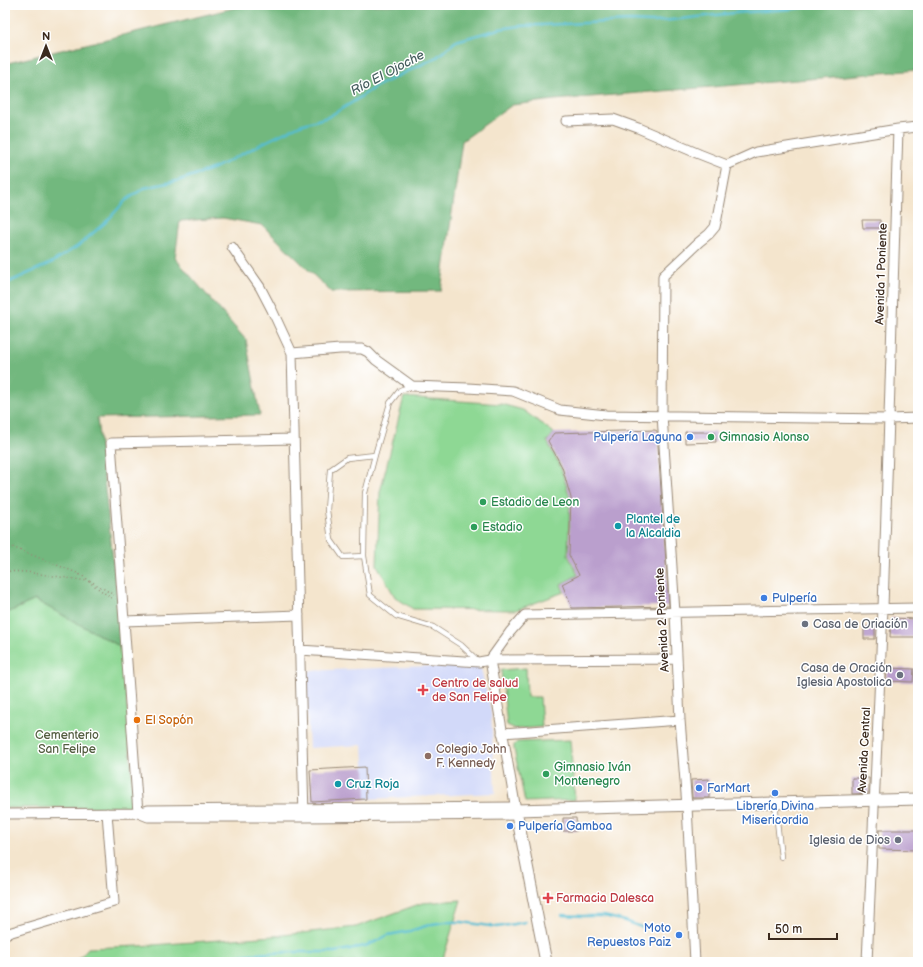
<svg xmlns="http://www.w3.org/2000/svg" width="923" height="967" font-family="'Balsamiq Sans',sans-serif">
	<style>
		.built { fill: #d2d9f9 }
		.green { fill: #8ed894; stroke: #648159 }
		.forest { fill: #72b87e; stroke: #56714e }
		.lines { fill: none; stroke-linecap: round; stroke-linejoin: round }
		.stream { stroke: #55bdd2; stroke-width: 2.5 }
		.building { fill: #ba9fcd }
		.service-casing { stroke: #988876; stroke-width: 6 }
		.minor-casing { stroke: #988876; stroke-width: 11 }
		.tertiary-casing { stroke: #988876; stroke-width: 13 }
		.path { stroke: #988876; stroke-width: 1.5; stroke-dasharray: 1 3; stroke-linecap: butt }
		.service { stroke: #fff; stroke-width: 4.5 }
		.minor { stroke: #fff; stroke-width: 9 }
		.tertiary { stroke: #fff; stroke-width: 11 }
		.shop-dot { fill: #3f7fe0; stroke: #fff; stroke-width: 1.5 }
		.leisure-dot { fill: #2e9e5b; stroke: #fff; stroke-width: 1.5 }
		.culture-dot { fill: #0f9aa8; stroke: #fff; stroke-width: 1.5 }
		.worship-dot { fill: #6b7280; stroke: #fff; stroke-width: 1.5 }
		.health-dot { fill: #e0444e; stroke: #fff; stroke-width: 1.5 }
		.food-dot { fill: #e8710a; stroke: #fff; stroke-width: 1.5 }
		.education-dot { fill: #8d6e63; stroke: #fff; stroke-width: 1.5 }
		.labels { text-anchor: middle; stroke-width: 3; stroke-linejoin: round; paint-order: stroke }
		.street-label { font-size: 12px; fill: #3b2a1e; stroke: #fff }
		.shop-label { font-size: 12px; fill: #366cbe; stroke: #fff; text-anchor: start }
		.leisure-label { font-size: 12px; fill: #27864d; stroke: #fff; text-anchor: start }
		.culture-label { font-size: 12px; fill: #0d838f; stroke: #fff; text-anchor: start }
		.worship-label { font-size: 12px; fill: #5b616d; stroke: #fff; text-anchor: end }
		.health-label { font-size: 12px; fill: #be3a42; stroke: #fff; text-anchor: start }
		.food-label { font-size: 12px; fill: #c56008; stroke: #fff; text-anchor: start }
		.park-label { font-size: 12px; fill: #545e41; stroke: #fff }
		.education-label { font-size: 12px; fill: #785e54; stroke: #fff; text-anchor: start }
		.water-label { font-size: 13px; font-style: italic; fill: #445d5d; stroke: #fff }
	</style>
	<rect width="100%" height="100%" fill="#fff"/>
	<filter id="ink" filterUnits="userSpaceOnUse"><feTurbulence type="fractalNoise" baseFrequency=".025" numOctaves="2"/><feDisplacementMap in="SourceGraphic" scale="8" xChannelSelector="R" yChannelSelector="G"/><feConvolveMatrix kernelMatrix="1 2 1 2 8 2 1 2 1" color-interpolation-filters="sRGB"/></filter>
	<filter id="wash" filterUnits="userSpaceOnUse"><feTurbulence type="fractalNoise" baseFrequency=".012" numOctaves="4" result="noise"/><feDisplacementMap in="SourceGraphic" scale="16" xChannelSelector="R" yChannelSelector="G"/><feGaussianBlur stdDeviation="0.9" result="paint"/><feColorMatrix in="noise" values="0 0 0 0 0 0 0 0 0 0 0 0 0 0 0 0 0 1.4 0 .05"/><feComposite in="paint" operator="in"/></filter>
	<g filter="url(#wash)">
		<rect width="100%" height="100%" fill="#f4e5cd"/>
		<path class="built" d="M480 664 491 711 495 793 366 799 363 745 309 748 305 671Z"/>
		<path class="green" d="M404 397 501 404 523 410 554 433 547 441 561 468 570 498 568 555 578 575 561 584 564 592 516 610 413 609 395 597 377 565 380 492Z
			M35 600 123 648 134 807 5 808V614Z
			M526 668 527 697H540L542 727 516 729 507 725 501 670Z
			M570 740 575 800 525 802 514 749V745L517 742Z
			M461 900 442 962H76L88 948 139 946 274 936 356 927 422 903Z"/>
		<path class="forest" d="M246 5H918V70L554 100 512 105 462 141 441 291 331 292 262 225 223 218 180 221 175 258 246 340 260 415 97 418 123 648 35 600 5 614V61L8 63Z"/>
		<g class="lines">
			<path class="stream" d="M5 284 51 263 78 246 107 221 125 201 144 188 177 181 215 168 265 142 300 125 328 117 353 102 375 87 437 57 456 41 499 29 519 26 630 21 653 22 734 13 792 9 820 5
				M562 915 582 916H604L625 921 641 927 663 928
				M205 962 225 957 251 954 290 952H335L365 946 377 941 388 935 410 931 432 924 445 922H462L497 927 525 922"/>
		</g>
		<g id="blocks">
			<path class="building" d="M862 220H880V228H863Z
				M655 430 657 431 669 606 572 608 562 584 579 575 569 555 571 498 562 467 548 441 554 433Z
				M685 432H715L716 442 685 443Z
				M891 618 918 619V637H890Z
				M864 627H875V639H864Z
				M887 668 914 669 913 682 886 681Z
				M365 767 366 799 312 802 310 770Z
				M852 778H869V793L852 794Z
				M709 779V798H692L691 780Z
				M563 818H576L577 831H563Z
				M879 830H918L917 850 879 849Z"/>
		</g>
	</g>
	<g filter="url(#ink)">
		<use href="#blocks" fill-opacity="0" stroke="#988876" stroke-width="1"/>
		<g class="lines">
			<defs>
				<path id="service" d="M412 386 400 390 390 403 375 455 365 493 364 556 370 595 396 616 433 627 461 645 478 661
					M364 556 343 557 331 540 327 510 330 470 347 458 375 455
					M775 803 781 857"/>
				<path id="minor" d="M566 121 613 119 638 128 699 154 727 165 756 152 898 129 918 127
					M232 247 260 287 272 310 292 353 304 817
					M292 353 340 349H362L368 352 376 360 412 386 468 388 513 391 560 410 606 415 889 419 918 418
					M124 621 299 615
					M300 650 479 662 490 660 676 659
					M502 733 680 720
					M516 810 490 660 510 632 525 615 918 608
					M138 813 111 443 294 439
					M138 813 148 817H304L517 815
					M5 814 138 813 148 810 516 807
					M5 934 114 902 107 813
					M695 962 687 806 680 720 675 613 662 415 663 276 699 242 709 234 715 227 717 218 727 165
					M867 962 883 608 898 129"/>
				<path id="tertiary" d="M546 962 516 810 918 799"/>
			</defs>
			<use href="#service" class="service-casing"/>
			<use href="#minor" class="minor-casing"/>
			<use href="#tertiary" class="tertiary-casing"/>
			<path class="path" d="M5 545 12 547 77 573 114 595
				M5 571 26 572 88 581 114 600"/>
			<use href="#service" class="service"/>
			<use href="#minor" class="minor"/>
			<use href="#tertiary" class="tertiary"/>
		</g>
	</g>
	<g class="shop-dot">
		<circle cx="690" cy="437" r="4"/>
		<circle cx="764" cy="598" r="4"/>
		<circle cx="699" cy="788" r="4"/>
		<circle cx="775" cy="793" r="4"/>
		<circle cx="510" cy="826" r="4"/>
		<circle cx="679" cy="935" r="4"/>
	</g>
	<g class="leisure-dot">
		<circle cx="711" cy="437" r="4"/>
		<circle cx="483" cy="502" r="4"/>
		<circle cx="474" cy="527" r="4"/>
		<circle cx="546" cy="774" r="4"/>
	</g>
	<g class="culture-dot">
		<circle cx="618" cy="526" r="4"/>
		<circle cx="338" cy="784" r="4"/>
	</g>
	<g class="worship-dot">
		<circle cx="805" cy="624" r="4"/>
		<circle cx="900" cy="675" r="4"/>
		<circle cx="898" cy="840" r="4"/>
	</g>
	<g class="health-dot">
		<path d="M421 684h4v4h4v4h-4v4h-4v-4h-4v-4h4z"/>
		<path d="M546 892h4v4h4v4h-4v4h-4v-4h-4v-4h4z"/>
	</g>
	<circle class="food-dot" cx="137" cy="720" r="4"/>
	<circle class="education-dot" cx="428" cy="756" r="4"/>
	<g class="labels">
		<g class="street-label">
			<text transform="translate(881 274) rotate(-88)" y="4">Avenida 1 Poniente</text>
			<text transform="translate(662 620) rotate(-93)" y="4">Avenida 2 Poniente</text>
			<text transform="translate(864 750) rotate(-87)" y="4">Avenida Central</text>
		</g>
		<g class="shop-label">
			<text x="682" y="441" text-anchor="end">Pulpería Laguna</text>
			<text x="772" y="602">Pulpería</text>
			<text x="707" y="792">FarMart</text>
			<text x="775" y="810" text-anchor="middle">Librería Divina<tspan x="775" dy="14">Misericordia</tspan></text>
			<text x="518" y="830">Pulpería Gamboa</text>
			<text x="671" y="932" text-anchor="end">Moto<tspan x="671" dy="14">Repuestos Paiz</tspan></text>
		</g>
		<g class="leisure-label">
			<text x="719" y="441">Gimnasio Alonso</text>
			<text x="491" y="506">Estadio de Leon</text>
			<text x="482" y="531">Estadio</text>
			<text x="554" y="771">Gimnasio Iván<tspan x="554" dy="14">Montenegro</tspan></text>
		</g>
		<g class="culture-label">
			<text x="626" y="523">Plantel de<tspan x="626" dy="14">la Alcaldia</tspan></text>
			<text x="346" y="788">Cruz Roja</text>
		</g>
		<g class="worship-label">
			<text x="813" y="628" text-anchor="start">Casa de Oriación</text>
			<text x="892" y="672">Casa de Oración<tspan x="892" dy="14">Iglesia Apostolica</tspan></text>
			<text x="890" y="844">Iglesia de Dios</text>
		</g>
		<g class="health-label">
			<text x="432" y="687">Centro de salud<tspan x="432" dy="14">de San Felipe</tspan></text>
			<text x="556" y="902">Farmacia Dalesca</text>
		</g>
		<g class="food-label">
			<text x="145" y="724">El Sopón</text>
		</g>
		<g class="park-label">
			<text x="67" y="739">Cementerio<tspan x="67" dy="14">San Felipe</tspan></text>
		</g>
		<g class="education-label">
			<text x="436" y="753">Colegio John<tspan x="436" dy="14">F. Kennedy</tspan></text>
		</g>
		<g class="water-label">
			<text transform="translate(387 72) rotate(-28)" y="5">Río El Ojoche</text>
		</g>
	</g>
	<rect width="923" height="967" fill="none" stroke="#fff" stroke-width="20"/>
	<g transform="translate(46 46)" stroke="#ffffff" stroke-width="3" paint-order="stroke">
	<path d="M0-3L7 15L0 10L-7 15Z" fill="#3b2a1e"/>
	<text y="-6" font-size="11" font-weight="bold" text-anchor="middle" fill="#3b2a1e">N</text>
	</g>
	<path d="M769 933v6h68v-6" fill="none" stroke="#3b2a1e" stroke-width="2"/>
	<text x="775" y="933" font-size="12" fill="#3b2a1e" stroke="#ffffff" stroke-width="3" paint-order="stroke">50 m</text>
</svg>
